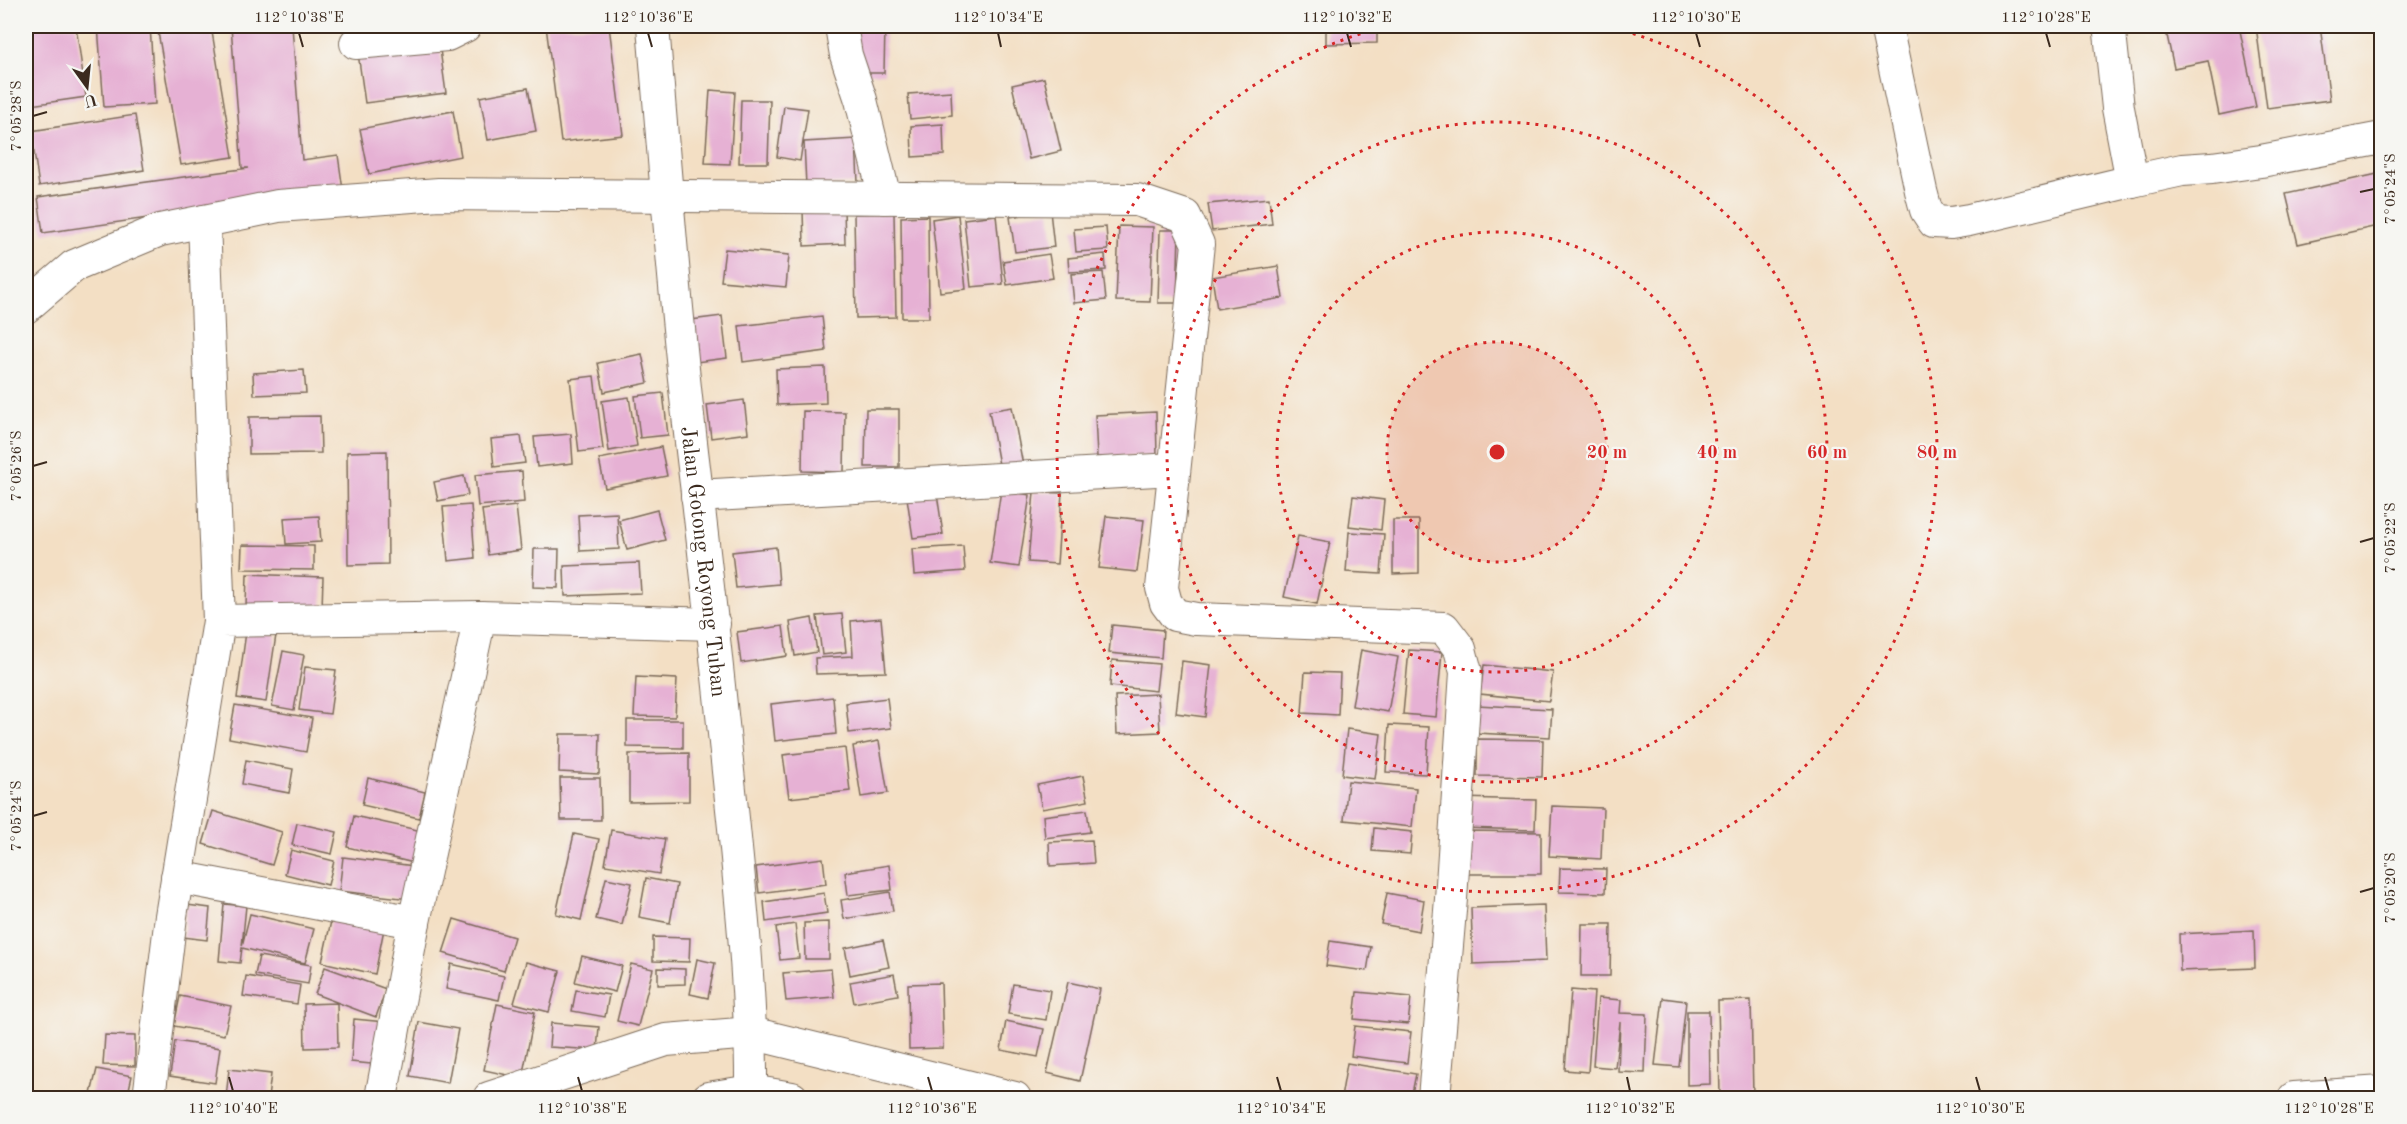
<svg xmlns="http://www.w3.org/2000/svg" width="2407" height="1124" font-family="'Old Standard TT',serif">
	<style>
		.building { fill: #e6b1d4 }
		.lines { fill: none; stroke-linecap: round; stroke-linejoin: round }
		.street-casing { stroke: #7b6958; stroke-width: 34 }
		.street { stroke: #fff; stroke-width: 32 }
		.ticks { fill: none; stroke: #3b2a1e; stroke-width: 2 }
		.ring { fill: none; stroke: #d62828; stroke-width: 3; stroke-dasharray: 3 6 }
		.labels { text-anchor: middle; stroke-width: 4.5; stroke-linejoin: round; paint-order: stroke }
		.street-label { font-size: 22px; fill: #3b2a1e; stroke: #f6f6f2 }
		.centre { fill: #d62828; stroke: #f6f6f2; stroke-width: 3 }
		.ring-label { font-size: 18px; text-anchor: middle; font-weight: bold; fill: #d62828; stroke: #f6f6f2; stroke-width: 4.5; stroke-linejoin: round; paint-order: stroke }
		.neatline { fill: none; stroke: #3b2a1e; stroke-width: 2 }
		.ticks-label { font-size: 15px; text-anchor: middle; fill: #3b2a1e }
	</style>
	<rect width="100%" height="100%" fill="#f6f6f2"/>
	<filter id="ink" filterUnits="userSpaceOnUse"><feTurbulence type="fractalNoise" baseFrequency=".0167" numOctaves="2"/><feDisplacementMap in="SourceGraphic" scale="12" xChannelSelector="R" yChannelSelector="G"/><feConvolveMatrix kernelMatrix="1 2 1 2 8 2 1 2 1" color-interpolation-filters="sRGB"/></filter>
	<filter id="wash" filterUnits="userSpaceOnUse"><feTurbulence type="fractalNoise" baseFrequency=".008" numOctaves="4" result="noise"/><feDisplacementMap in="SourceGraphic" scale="24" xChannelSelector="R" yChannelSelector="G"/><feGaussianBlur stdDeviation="1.35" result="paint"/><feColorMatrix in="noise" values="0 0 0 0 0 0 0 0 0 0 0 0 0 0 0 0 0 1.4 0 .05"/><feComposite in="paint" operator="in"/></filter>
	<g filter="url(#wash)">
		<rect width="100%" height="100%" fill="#f3dfc4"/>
		<g id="blocks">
			<path class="building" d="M26 26H76L86 97 31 105 26 62Z
				M98 26H150L155 104 104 107Z
				M157 26H211L233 157 181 165Z
				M231 26H292L302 160 338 155 343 190 43 233 38 197 249 168H242Z
				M546 26H609L623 135 561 142Z
				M853 26H885L884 73H853Z
				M1326 26H1377V43L1326 44Z
				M2165 26H2239L2256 107 2219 115 2208 61 2174 68Z
				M2256 26H2320L2330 100 2267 108Z
				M439 42 446 93 365 103 358 53Z
				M1044 78 1061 151 1029 159 1012 85Z
				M528 88 536 131 488 140 480 97Z
				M710 90 735 92 730 164 705 163Z
				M951 91 952 115 910 119 908 94Z
				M741 100H770L768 163H739Z
				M784 106 808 109 800 161 777 157Z
				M453 111 461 156 369 174 360 129Z
				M135 115 144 170 39 186 31 131Z
				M943 124 944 155 912 157 911 126Z
				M856 139 858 183 806 186 804 142Z
				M2382 173V225L2298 244 2286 194Z
				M1269 198 1272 224 1212 231 1208 204Z
				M844 208 845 244 804 246 803 210Z
				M1050 211 1054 247 1015 252 1010 217Z
				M894 213 896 317 856 318 854 214Z
				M958 215 966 289 940 292 932 219Z
				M996 215 1003 284 971 287 964 219Z
				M928 216 929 318H902L901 217Z
				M1119 226 1153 227 1150 302 1116 301Z
				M1106 227 1108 250 1076 252 1074 229Z
				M1160 230H1179L1177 303H1158Z
				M725 249 789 255 786 287 721 281Z
				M1049 254 1053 278 1007 285 1003 261Z
				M1105 254 1106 270 1069 272 1068 258Z
				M1278 266 1283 298 1217 309 1212 277Z
				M1103 272 1106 300 1074 303 1071 274Z
				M722 316 727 358 696 362 691 320Z
				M822 316 826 351 743 362 739 326Z
				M642 354 648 383 604 392 598 363Z
				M825 367 826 403 777 405 776 369Z
				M304 370 306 393 254 395 253 373Z
				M594 376 603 449 579 452 570 379Z
				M663 393 668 435 640 438 635 396Z
				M629 397 637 446 609 451 602 401Z
				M744 400 748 433 711 438 707 405Z
				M1012 407 1023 465 1000 470 989 411Z
				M866 409H899V467H865Z
				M803 411 845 412 844 472 802 471Z
				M1156 412 1157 456 1097 457 1095 415Z
				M320 416 321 453 249 454V417Z
				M571 434 573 463 537 467 534 437Z
				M521 436 525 463 494 467 491 439Z
				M661 447 667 476 605 488 599 459Z
				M387 451 388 564 348 565 347 452Z
				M522 471 524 502 478 506 475 475Z
				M464 476 468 495 438 501 434 482Z
				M1001 490 1030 495 1019 567 990 563Z
				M1034 492 1062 493 1057 564 1028 562Z
				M937 494 943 534 913 538 907 498Z
				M1353 496 1384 500 1381 530 1349 526Z
				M471 505 475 558 448 561 443 507Z
				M516 506 521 550 488 555 482 510Z
				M657 510 665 540 627 550 619 520Z
				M617 513 619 549 580 551 578 515Z
				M319 516 321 542 286 544 284 518Z
				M1106 516 1144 520 1137 572 1099 568Z
				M1393 520H1419V573L1393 574Z
				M1349 532 1384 534 1381 574 1346 572Z
				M1298 536 1330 542 1317 604 1284 597Z
				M242 545 314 546V570L241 569Z
				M963 546 965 571 914 575 912 549Z
				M776 547 779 584 736 588 732 552Z
				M534 549H559L558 588 533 587Z
				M639 563 641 593 565 596 564 566Z
				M247 574 323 577 322 609 246 606Z
				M842 614 846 652 822 655 817 616Z
				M812 618 817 652 795 656 790 622Z
				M881 618 886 672 816 674 815 658 853 656 851 621Z
				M1112 625 1163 630 1161 658 1109 653Z
				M783 626 787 656 741 663 737 632Z
				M246 632 276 635 266 702 237 698Z
				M1361 650 1398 657 1388 712 1352 706Z
				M1409 650 1442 652 1436 717 1403 714Z
				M283 651 304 655 294 710 272 706Z
				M1112 660 1159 664 1156 691 1110 686Z
				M1182 661 1211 665 1205 717 1176 713Z
				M1484 665 1553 672 1549 701 1480 694Z
				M305 667 336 670 330 714 299 710Z
				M1305 672 1340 673 1338 715 1302 713Z
				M636 677 677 679 675 717 634 716Z
				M1158 694 1160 732 1117 734 1115 696Z
				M833 697 836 734 775 741 771 704Z
				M887 698 891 728 849 733 846 703Z
				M235 705 312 718 306 752 229 738Z
				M1477 705 1552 709 1550 737 1476 733Z
				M627 720H683V748L627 747Z
				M1389 725 1429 727 1426 774 1386 772Z
				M1347 729 1381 734 1375 779 1342 775Z
				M560 734H600L599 774 559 772Z
				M1477 739 1543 740 1542 777 1477 776Z
				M879 741 888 793 861 797 853 746Z
				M845 748 850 791 789 798 783 755Z
				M689 753V801L629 802V754Z
				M246 760 293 769 289 793 242 784Z
				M1083 776 1088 801 1042 809 1037 785Z
				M368 778 425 792 419 818 362 805Z
				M560 778H600L601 820H561Z
				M1348 781 1416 788 1412 827 1344 820Z
				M1462 798 1536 800 1535 830 1461 828Z
				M1552 806 1603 808 1601 859 1549 856Z
				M1087 810 1090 832 1045 838 1043 816Z
				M213 811 282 832 272 865 203 844Z
				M354 816 422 831 414 863 347 847Z
				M297 823 337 832 332 854 292 845Z
				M1374 828 1412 832 1410 854 1372 851Z
				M611 830 665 839 659 874 605 865Z
				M1467 831 1541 832V874H1467Z
				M574 834 599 839 581 920 556 914Z
				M1092 840 1094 863 1050 866 1049 842Z
				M291 850 334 861 328 885 285 874Z
				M343 857 414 866 410 899 339 891Z
				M823 858 826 884 759 893 756 867Z
				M889 865 892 890 848 895 845 872Z
				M1560 868 1606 869 1605 893 1559 892Z
				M606 878 632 883 622 925 596 919Z
				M646 878 677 884 670 923 639 917Z
				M890 892 893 911 844 919 841 900Z
				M824 893 827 913 766 922 764 902Z
				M1387 893 1424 900 1419 931 1381 924Z
				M224 904 246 906 242 946 250 914 314 929 305 963 242 948 240 963 219 961Z
				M187 905 210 908 207 940 183 937Z
				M1544 905 1546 961 1473 964 1471 908Z
				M333 912 384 929 375 974 322 962Z
				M454 919 514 937 504 971 443 953Z
				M829 922V959H805L804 923Z
				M795 924 799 958 780 960 776 927Z
				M1582 924H1611L1610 976H1581Z
				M2254 930 2255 968 2180 971 2179 934Z
				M653 937 690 938 689 962 653 961Z
				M883 940 889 967 850 975 845 948Z
				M1330 941 1371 947 1367 971 1326 966Z
				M259 956 311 965 308 984 255 975Z
				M582 956 622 966 615 992 575 982Z
				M697 959 715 963 708 998 690 994Z
				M526 962 560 971 549 1012 514 1003Z
				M451 964 504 976 499 1000 446 989Z
				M631 964 653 969 638 1026 617 1021Z
				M325 967 386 989 376 1017 315 994Z
				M658 968 685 969V984L658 985Z
				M831 969 834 997 786 1001 783 973Z
				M894 974 898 995 854 1003 850 982Z
				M246 976 300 985 297 1004 243 996Z
				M1068 982 1100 989 1080 1081 1047 1073Z
				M941 983 943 1048 909 1049 908 984Z
				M1013 984 1050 990 1046 1020 1008 1014Z
				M576 990 609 995 605 1017 572 1011Z
				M1571 990 1594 992 1588 1072 1565 1070Z
				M1357 992 1411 997 1408 1024 1354 1019Z
				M180 996 231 1006 224 1035 174 1026Z
				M1598 998 1621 1000 1620 1013 1647 1014 1645 1073 1618 1072 1620 1022 1615 1068 1593 1066Z
				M1663 998 1686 1001 1679 1067 1655 1065Z
				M1751 1000 1753 1095 1720 1096 1718 1001Z
				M337 1003 338 1047 305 1048 304 1004Z
				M497 1004 535 1012 522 1078 484 1070Z
				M1687 1011H1709L1710 1084 1687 1085Z
				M354 1019 385 1022 381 1065 351 1062Z
				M1006 1021 1044 1029 1038 1057 1001 1050Z
				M419 1022 458 1029 448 1083 410 1076Z
				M551 1023 599 1027 597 1050 549 1047Z
				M1355 1026 1411 1032 1407 1063 1351 1056Z
				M105 1035 135 1036V1066L103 1065Z
				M175 1041 220 1048 215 1083 170 1076Z
				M1347 1063 1416 1074 1411 1098H1341Z
				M97 1069 132 1076 127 1098H90Z
				M229 1069 271 1074 268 1098H226Z"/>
		</g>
	</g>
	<g filter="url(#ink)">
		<use href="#blocks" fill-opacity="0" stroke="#7b6958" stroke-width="1.5"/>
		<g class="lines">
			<defs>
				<g id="street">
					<path id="s1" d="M653 26C666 184 678 343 698 500 711 609 723 719 734 828 743 918 752 1008 751 1098"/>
					<path d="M841 26 846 55 861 100 885 198"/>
					<path d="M1886 26 1921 191 1926 210 1934 222 1951 223 1969 220 2132 181"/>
					<path d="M2110 33 2118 108 2132 181 2182 170 2212 168 2261 161 2382 138"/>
					<path d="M356 43 447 35 465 26"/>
					<path d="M204 221 219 621"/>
					<path d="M26 307 74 266 160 230 278 206 439 194 1137 200 1185 216 1198 244 1162 588 1166 603 1175 615 1196 619 1444 628 1460 649 1466 672 1451 899 1434 1098"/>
					<path d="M697 496 1174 469"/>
					<path d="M177 877 414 922"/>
					<path d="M149 1098 171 916 219 621 480 617 714 624"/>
					<path d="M381 1098 414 922 480 617"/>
					<path d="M489 1098 666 1040 751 1033 1015 1098"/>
					<path d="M708 1098 751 1091 792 1098"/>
					<path d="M2294 1098 2382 1092"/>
				</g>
			</defs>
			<use href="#street" class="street-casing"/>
			<use href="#street" class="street"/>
		</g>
	</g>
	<path class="ticks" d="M299 33 303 47M648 33 652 47M998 33 1001 47M1347 33 1351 47M1696 33 1700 47M2046 33 2050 47M33 116 47 112M2360 192 2374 189M33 466 47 462M2360 542 2374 538M33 816 47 812M2360 892 2374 888M229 1077 233 1091M578 1077 582 1091M928 1077 932 1091M1277 1077 1281 1091M1627 1077 1630 1091M1976 1077 1980 1091M2325 1077 2329 1091"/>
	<circle cx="1497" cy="452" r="110" fill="#d62828" fill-opacity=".12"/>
	<g class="ring">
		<circle cx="1497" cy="452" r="110"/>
		<circle cx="1497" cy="452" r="220"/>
		<circle cx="1497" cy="452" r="330"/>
		<path d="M1607 26A440 440 0 1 1 1387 26"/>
	</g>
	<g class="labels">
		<g class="street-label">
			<text dy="8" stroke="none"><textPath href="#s1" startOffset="538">Jalan Gotong Royong Tuban</textPath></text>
		</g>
	</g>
	<circle cx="1497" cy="452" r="9" class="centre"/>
	<g class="ring-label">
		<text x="1607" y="458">20 m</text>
		<text x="1717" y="458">40 m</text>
		<text x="1827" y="458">60 m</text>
		<text x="1937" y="458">80 m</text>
	</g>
	<rect width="2407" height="1124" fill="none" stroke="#f6f6f2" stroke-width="66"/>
	<g transform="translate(87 87) rotate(165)" stroke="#f6f6f2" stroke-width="4.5" paint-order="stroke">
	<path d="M0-4.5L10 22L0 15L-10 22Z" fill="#3b2a1e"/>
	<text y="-9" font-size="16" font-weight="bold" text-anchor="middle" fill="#3b2a1e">U</text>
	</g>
	<rect x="33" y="33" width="2341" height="1058" class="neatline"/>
	<g class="ticks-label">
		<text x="299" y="22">112°10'38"E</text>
		<text x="648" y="22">112°10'36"E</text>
		<text x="998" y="22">112°10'34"E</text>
		<text x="1347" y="22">112°10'32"E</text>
		<text x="1696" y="22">112°10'30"E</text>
		<text x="2046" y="22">112°10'28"E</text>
		<text transform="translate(16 116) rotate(-90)" y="5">7°05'28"S</text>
		<text transform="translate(2390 189) rotate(-90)" y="5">7°05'24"S</text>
		<text transform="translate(16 466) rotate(-90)" y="5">7°05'26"S</text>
		<text transform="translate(2390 538) rotate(-90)" y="5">7°05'22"S</text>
		<text transform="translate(16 816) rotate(-90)" y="5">7°05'24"S</text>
		<text transform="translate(2390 888) rotate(-90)" y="5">7°05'20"S</text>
		<text x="233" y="1113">112°10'40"E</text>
		<text x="582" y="1113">112°10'38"E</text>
		<text x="932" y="1113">112°10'36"E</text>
		<text x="1281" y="1113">112°10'34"E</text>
		<text x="1630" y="1113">112°10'32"E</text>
		<text x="1980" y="1113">112°10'30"E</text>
		<text x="2329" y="1113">112°10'28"E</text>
	</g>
</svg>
